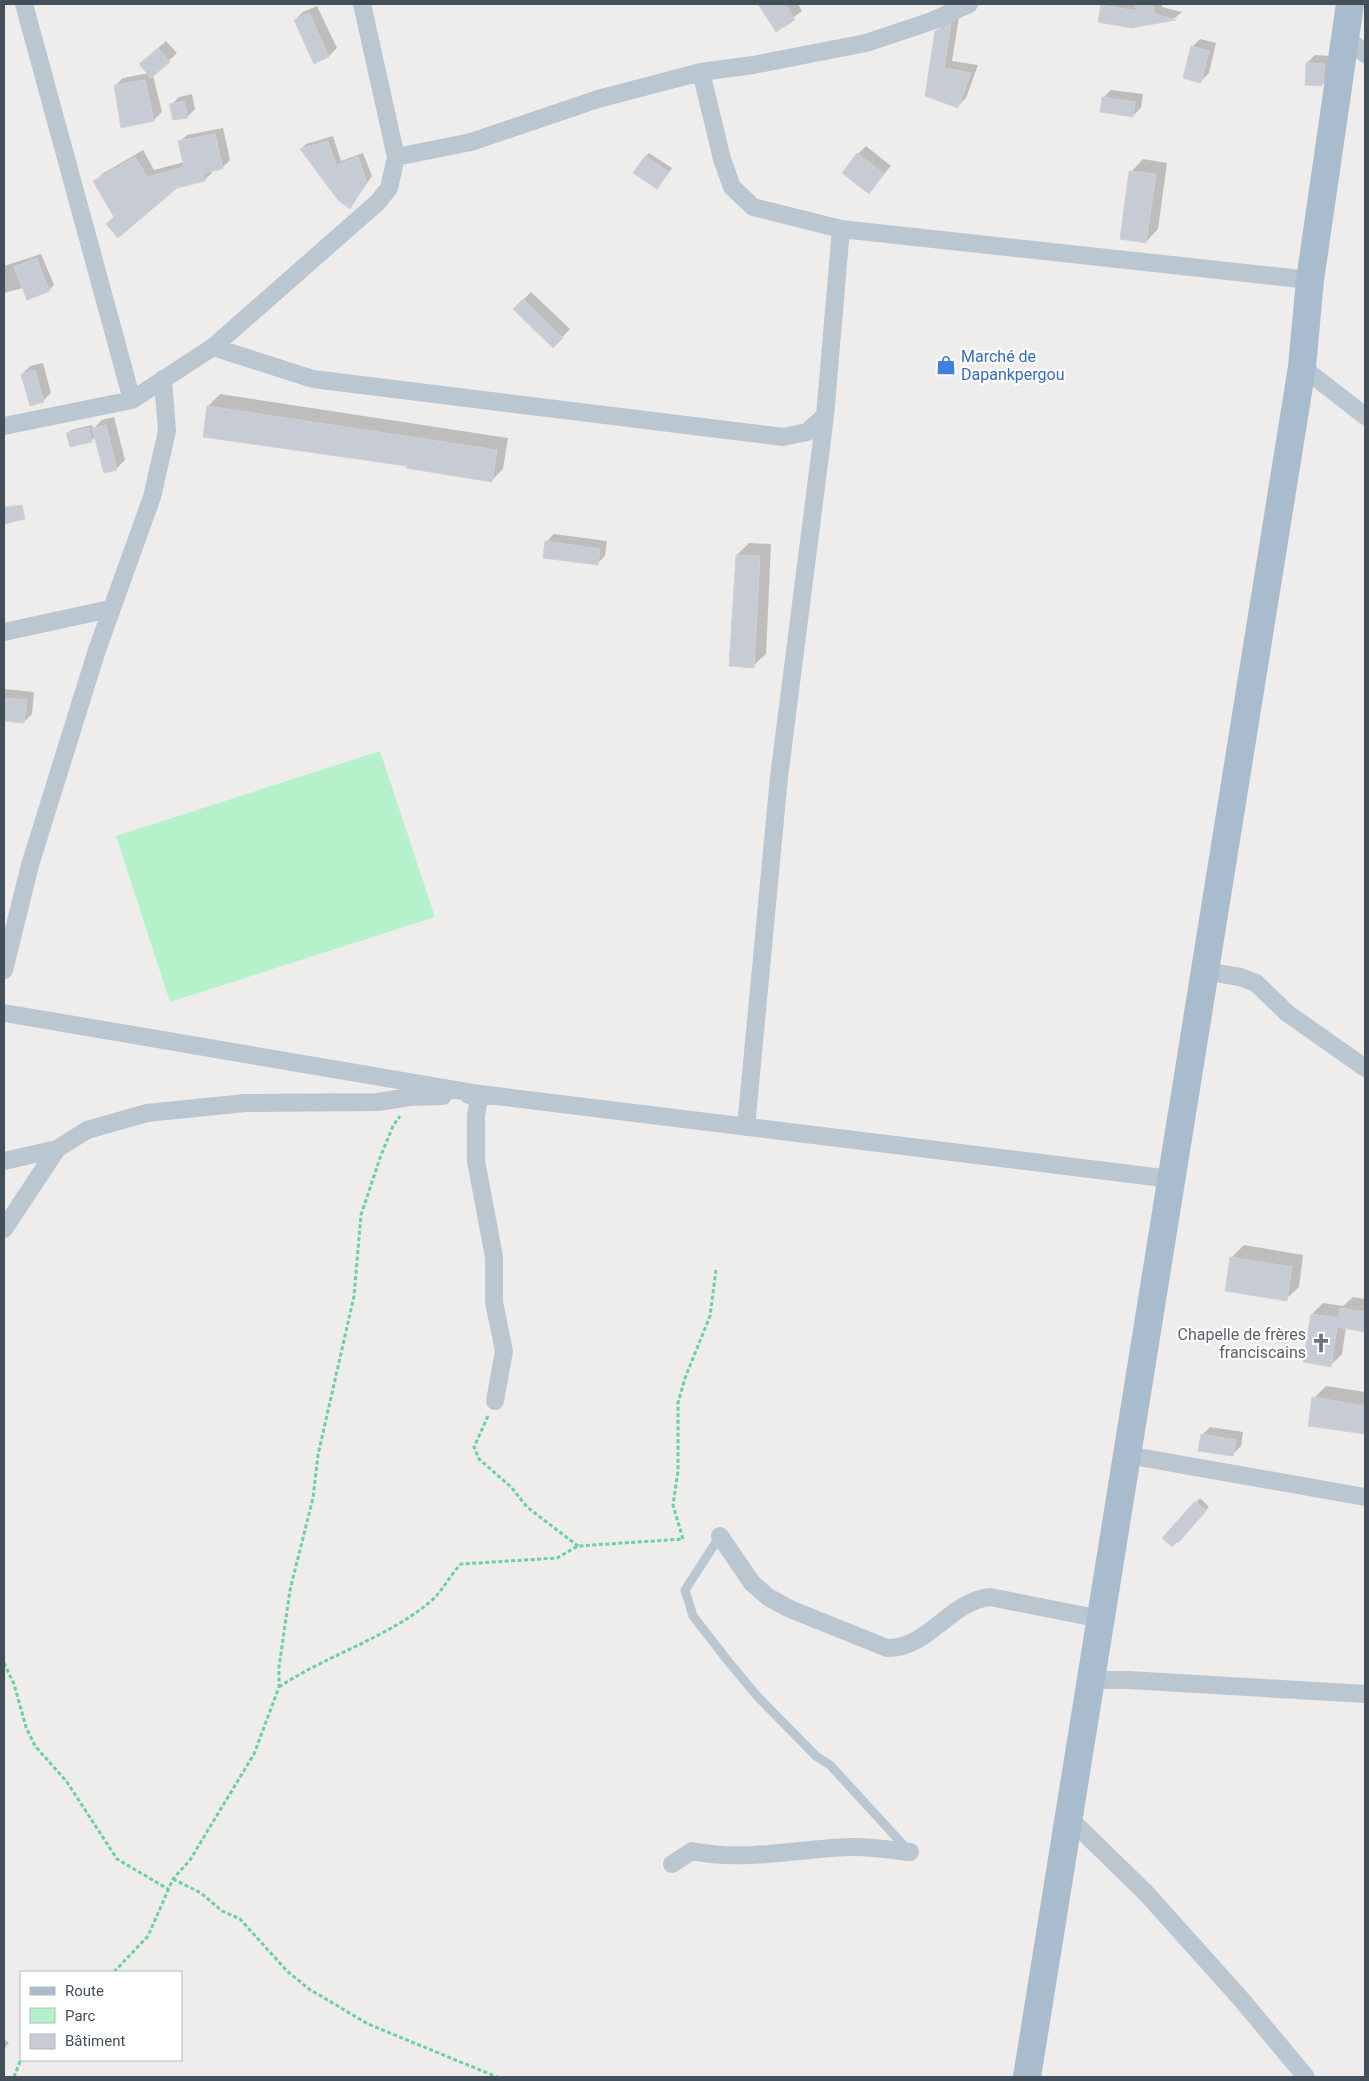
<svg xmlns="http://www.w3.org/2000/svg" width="1369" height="2081" font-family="Roboto,sans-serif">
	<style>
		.green { fill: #b5f2cc }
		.shadow { fill: #0003 }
		.building { fill: #c7cbd3; stroke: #cfd2d8 }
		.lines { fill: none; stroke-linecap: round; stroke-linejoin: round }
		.path { stroke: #6ad29e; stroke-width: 3; stroke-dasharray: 4 2.5; stroke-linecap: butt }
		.lane { stroke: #bbc7d0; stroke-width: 9 }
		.street { stroke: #bbc7d0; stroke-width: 18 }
		.primary { stroke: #a9bcce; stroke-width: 28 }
		.labels { text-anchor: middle; stroke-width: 4.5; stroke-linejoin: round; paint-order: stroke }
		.shop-label { font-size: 16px; fill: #366cbe; stroke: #fff; text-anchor: start }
		.worship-label { font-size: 16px; fill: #5b616d; stroke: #fff; text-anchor: end }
	</style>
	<rect width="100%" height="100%" fill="#efecec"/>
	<path class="green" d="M380 751 435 917 170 1002 116 836Z"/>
	<path class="shadow" d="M760 4H798L802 11 776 30Z
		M1104 4H1162V7L1182 12 1175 18 1131 27 1102 6Z
		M317 6 337 48 329 56 314 62 295 20 303 12Z
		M959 17 952 61 978 65 966 98 958 106 927 95 936 32 945 23Z
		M1200 39 1216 43 1209 73 1201 81 1192 47Z
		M166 41 177 53 153 75 162 112 154 120 115 86 123 78 149 73V56Z
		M1315 55 1332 56 1330 77 1322 85 1307 63Z
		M1111 90 1143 94 1141 108 1133 116 1103 98Z
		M192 94 195 109 187 117 171 105 179 97Z
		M223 128 230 160 222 168 211 170 212 173 204 180 176 187 116 217 95 181 102 174 143 150 154 170 184 162 179 142 187 135Z
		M333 136 341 161 363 153 372 176 350 207 301 149 306 144Z
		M866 146 891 166 869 192 858 154Z
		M649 153 672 168 657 188 646 156Z
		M1143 159 1167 163 1158 229 1146 242 1131 172Z
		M41 254 54 285 49 290 23 288 4 293V266Z
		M531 292 570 329 553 347 514 309Z
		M43 363 51 393 43 401 22 374 30 366Z
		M220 394 508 438 503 469 491 481 408 465 208 406Z
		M114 417 125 460 117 468 105 472 96 436 92 440 70 446 68 433 71 430 92 425 93 429 102 420Z
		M554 534 607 541 605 556 597 564 546 542Z
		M749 543 771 544 766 654 753 666 737 555Z
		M4 689 34 692 32 714 24 722 4 720Z
		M1244 1245 1303 1255 1299 1287 1286 1299 1231 1258Z
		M1353 1297 1365 1299V1330L1346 1327 1342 1354 1331 1365 1312 1314 1323 1303 1343 1306Z
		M1326 1386 1365 1392V1433L1310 1424 1314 1398Z
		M1210 1427 1243 1432 1241 1446 1233 1454 1202 1435Z
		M1200 1498 1209 1507 1182 1538H1164Z
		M4 2039 9 2043 4 2049Z"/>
	<path class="building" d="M758 4H785L795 20 776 32Z
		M1135 4H1153L1155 14 1176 20 1131 28 1098 22 1101 5 1137 11Z
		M309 13 329 57 314 64 294 20Z
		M951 24 944 68 971 73 958 108 925 96 935 31Z
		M1191 46 1209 51 1201 83 1183 78Z
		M158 48 170 62 151 78 139 64Z
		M1306 63 1325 64 1322 86 1305 85Z
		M145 80 154 121 121 128 114 85Z
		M1102 97 1135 102 1133 117 1100 112Z
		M184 101 188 118 173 120 169 104Z
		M215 134 223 169 203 173 205 181 177 188 118 238 106 224 114 217 93 181 135 157 147 177 184 167 178 141Z
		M328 141 336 165 358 157 367 182 350 209 338 200 300 149Z
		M857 153 884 174 869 194 842 173Z
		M645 156 669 172 657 189 633 173Z
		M1129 171 1156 174 1146 243 1120 239Z
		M36 258 50 291 27 300 14 267Z
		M523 299 563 338 553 348 513 309Z
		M35 370 44 402 30 406 21 374Z
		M207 406 497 450 492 482 406 468 407 466 203 437Z
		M106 425 117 470 104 473 92 428Z
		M89 428 92 442 70 447 66 433Z
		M22 505 25 519 4 524V507Z
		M545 541 600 549 598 565 543 558Z
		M736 555 760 556 754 668 729 666Z
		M4 698 27 700 24 723 4 721Z
		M1230 1257 1292 1267 1287 1301 1225 1291Z
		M1340 1308 1365 1312V1332L1337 1327 1331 1367 1303 1362 1311 1314 1339 1318Z
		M1312 1397 1365 1406V1434L1308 1426Z
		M1201 1434 1236 1440 1233 1456 1198 1451Z
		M1195 1501 1206 1511 1178 1543 1177 1542 1172 1547 1162 1538Z"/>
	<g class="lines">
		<path class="path" d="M488 1416 474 1447 479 1459 511 1487 527 1507 578 1546
			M4 1663 14 1684 26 1727 35 1746 67 1782 117 1859 168 1889
			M279 1687C327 1655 385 1639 430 1602 443 1591 449 1576 461 1564L557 1558 578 1546 683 1539 673 1505 678 1471V1403L685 1378 710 1316 716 1270
			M173 1879 201 1893 222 1911 240 1919 287 1971 309 1989 368 2024 497 2077
			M114 1972 148 1936 173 1879 190 1860 254 1754 279 1687V1667L290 1590 313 1498 318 1455 354 1296 361 1215 381 1155 393 1126 400 1116
			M14 2077 21 2059"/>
		<path class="lane" d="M720 1536 685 1590 693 1616 728 1661 757 1696 816 1756 830 1765 908 1850"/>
		<path class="street" d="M24 4 132 400
			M1346 37 1365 54
			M396 157 471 142 598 99 701 72 753 65 866 43 932 21 969 4
			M841 229 1310 280
			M213 347 313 379 783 437 807 432 825 416 841 229 753 207 732 187 722 159 701 72
			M1302 367 1365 416
			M4 426 132 400 213 347 378 202 389 188 396 157 362 4
			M4 632 110 609
			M4 970 30 865 97 650 152 497 167 431 163 379
			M1204 971 1240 977 1256 983 1287 1013 1365 1068
			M4 1013 480 1094 1171 1179
			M469 1095 480 1094 476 1115V1161L494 1257V1302L504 1351 495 1401
			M746 1127 779 777 825 416
			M4 1161 57 1149
			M4 1229 57 1149 87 1130 147 1113 245 1103 378 1102 410 1097 443 1096
			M1127 1455 1365 1497
			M720 1536 752 1583 768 1597 790 1609 887 1648C928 1649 950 1601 990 1597L1101 1619
			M1091 1680H1129L1365 1694
			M1070 1819 1146 1893 1241 1999 1306 2077
			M672 1864 692 1851C743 1862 797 1849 849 1847 869 1846 890 1850 910 1852"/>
		<path class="primary" d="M1027 2077 1302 367 1310 280 1350 4"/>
	</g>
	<defs>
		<symbol id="shop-bare" viewBox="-9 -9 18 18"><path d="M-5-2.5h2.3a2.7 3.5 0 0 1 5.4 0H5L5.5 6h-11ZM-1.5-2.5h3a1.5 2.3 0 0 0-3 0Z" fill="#3f7fe0" stroke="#fff" stroke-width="2.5" paint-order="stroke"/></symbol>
		<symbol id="church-bare" viewBox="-9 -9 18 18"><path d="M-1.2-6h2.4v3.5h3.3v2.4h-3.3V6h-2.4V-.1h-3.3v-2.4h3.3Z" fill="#6b7280" stroke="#fff" stroke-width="2.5" paint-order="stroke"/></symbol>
	</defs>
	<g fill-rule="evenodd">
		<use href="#shop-bare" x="932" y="351" width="28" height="28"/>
		<use href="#church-bare" x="1307" y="1329" width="28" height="28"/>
	</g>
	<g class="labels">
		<g class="shop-label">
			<text x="961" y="362">Marché de<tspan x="961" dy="18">Dapankpergou</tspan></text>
		</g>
		<g class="worship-label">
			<text x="1306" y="1340">Chapelle de frères<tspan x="1306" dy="18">franciscains</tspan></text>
		</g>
	</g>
	<rect width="1369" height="2081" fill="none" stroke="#43505b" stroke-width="10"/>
	<rect x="20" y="1971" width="162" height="90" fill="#ffffff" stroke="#b4b9bd"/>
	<rect x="30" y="1987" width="25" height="8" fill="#a9bcce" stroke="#b4b9bd"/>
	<text x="65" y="1996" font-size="15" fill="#43505b">Route</text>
	<rect x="30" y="2008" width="25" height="15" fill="#b5f2cc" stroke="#b4b9bd"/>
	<text x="65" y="2021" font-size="15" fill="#43505b">Parc</text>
	<rect x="30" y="2034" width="25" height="15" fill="#c7cbd3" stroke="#b4b9bd"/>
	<text x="65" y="2046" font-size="15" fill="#43505b">Bâtiment</text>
</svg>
